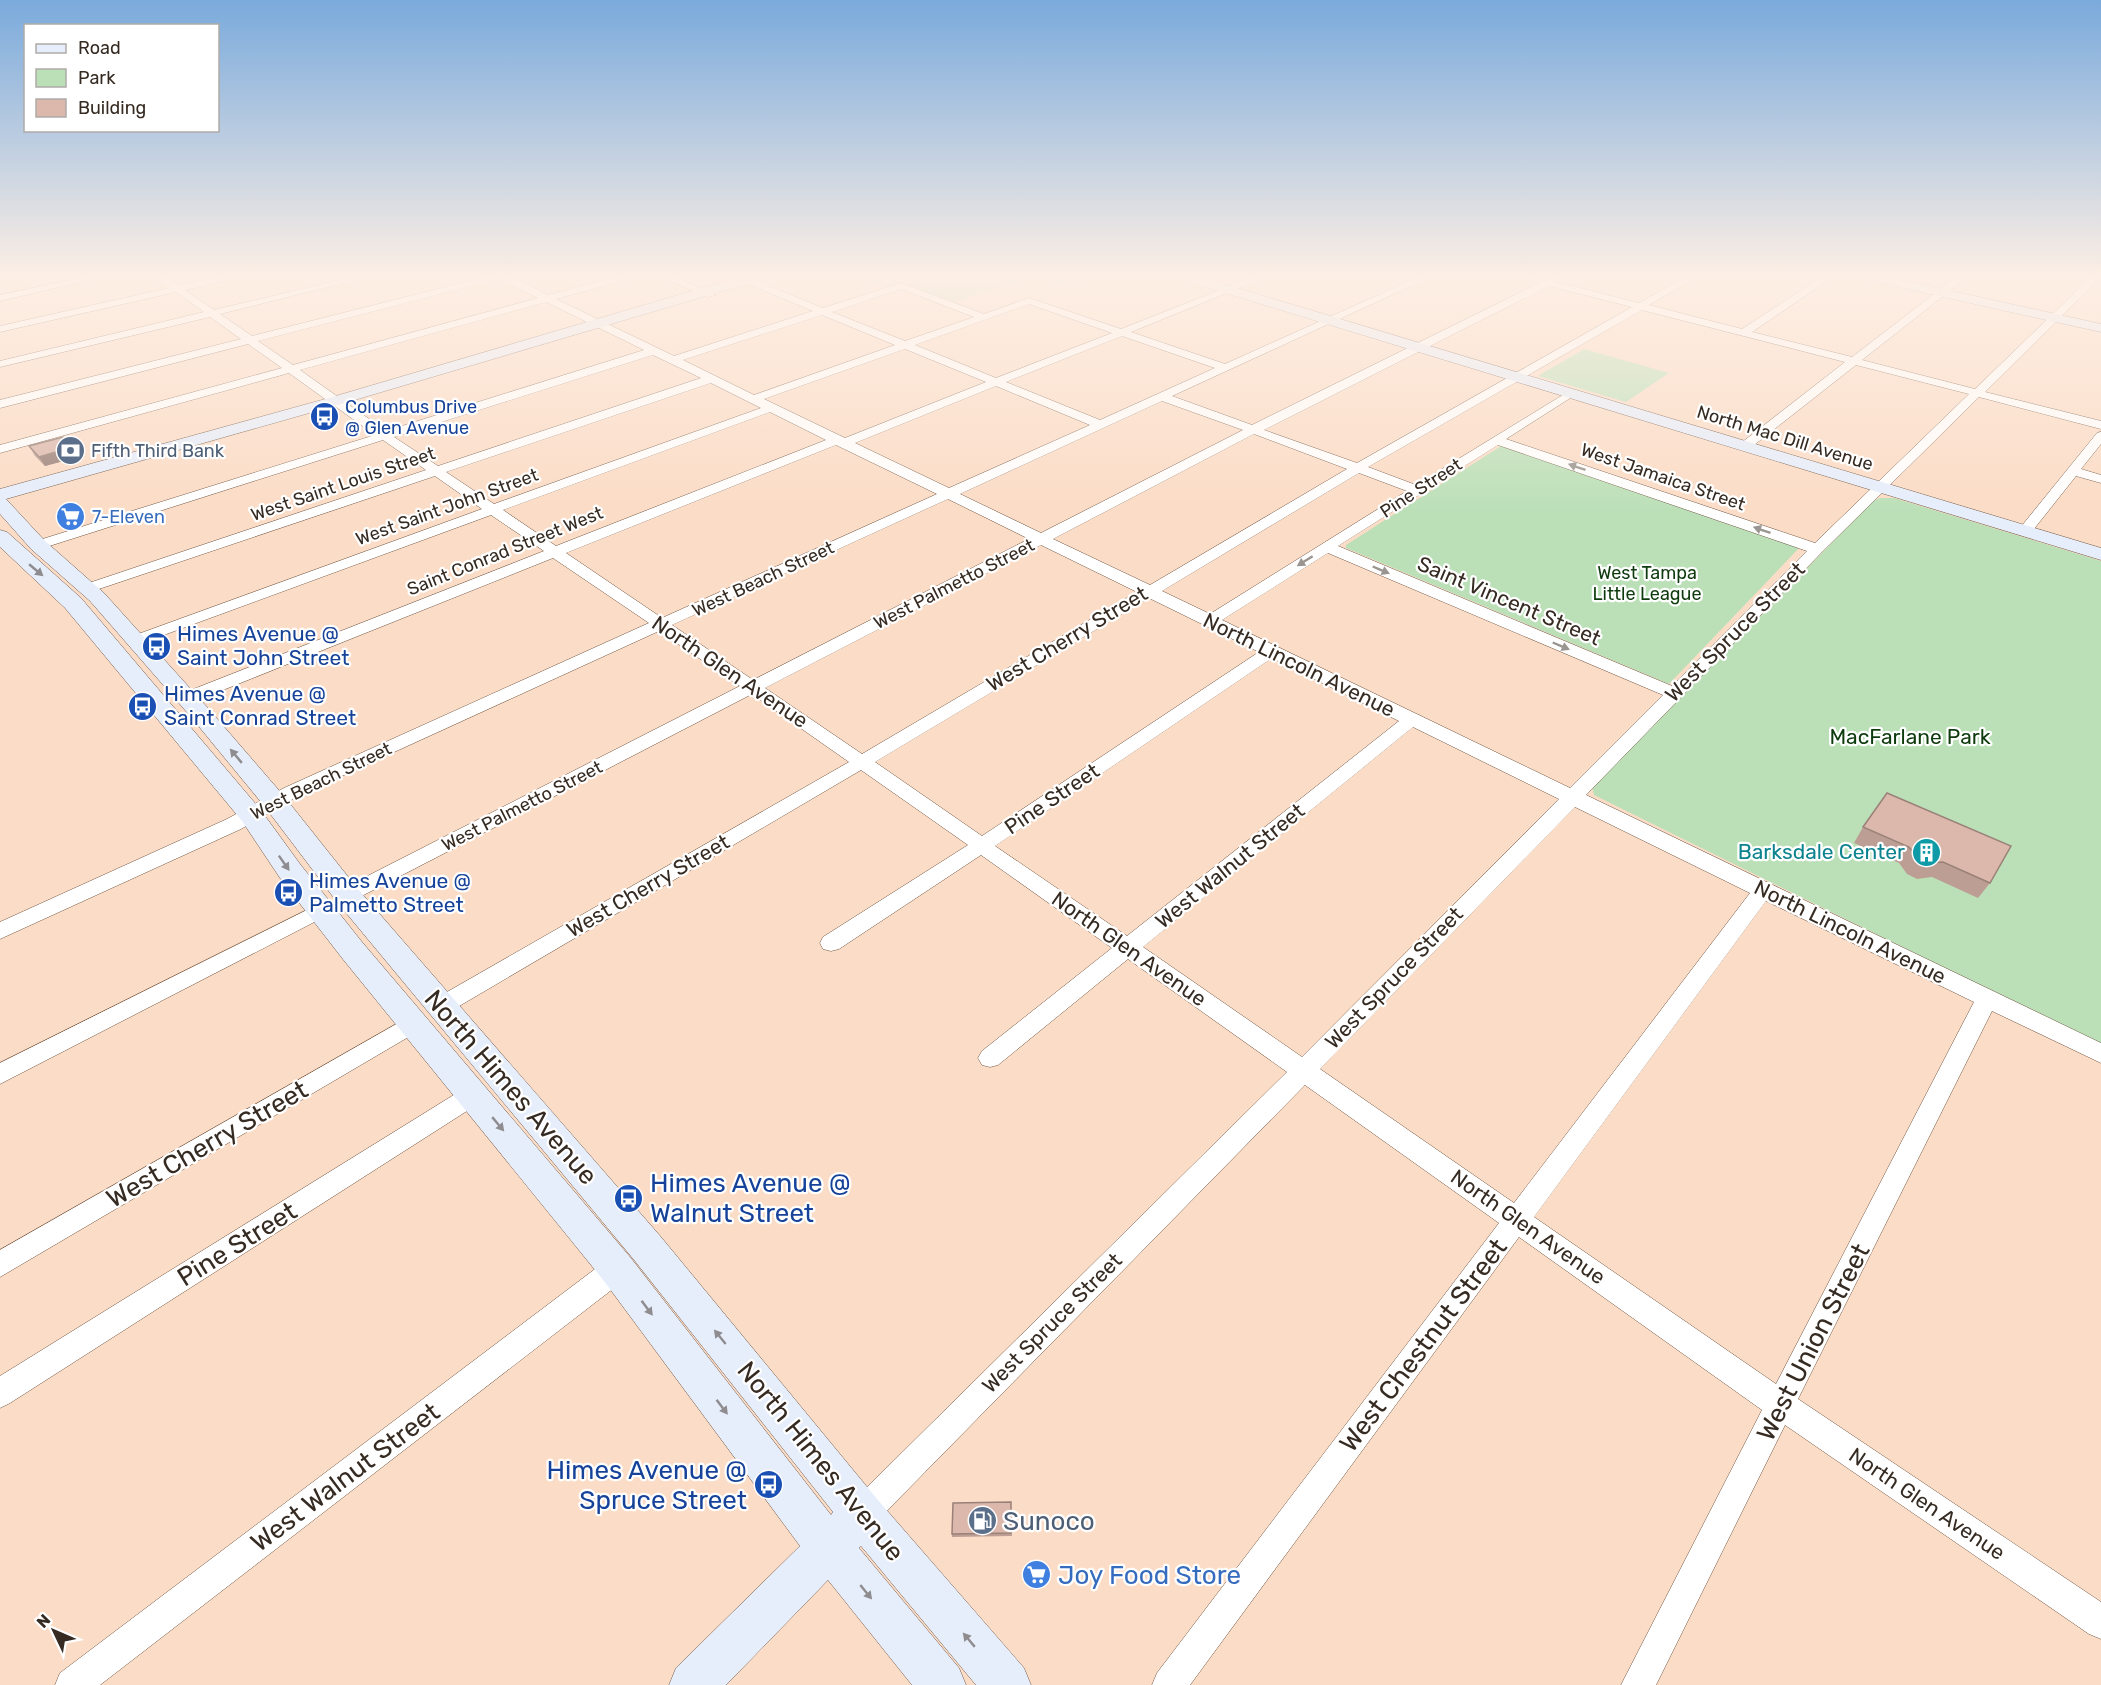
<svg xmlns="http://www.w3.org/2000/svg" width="2101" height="1685" font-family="Rubik,sans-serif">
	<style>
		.green { fill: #bbe0b8 }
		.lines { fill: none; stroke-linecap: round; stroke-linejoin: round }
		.street-casing { stroke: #715744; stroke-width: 1 }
		.secondary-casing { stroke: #715744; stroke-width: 1 }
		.street { fill: #fff; fill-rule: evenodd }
		.secondary { fill: #e6eefc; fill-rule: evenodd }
		.wall { fill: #bd9e94 }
		.shaded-wall { fill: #9a8178 }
		.building { fill: #dcb8ac; stroke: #9a8178; stroke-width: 1.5 }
		.oneway { fill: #9a9590 }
		.oneway2 { fill: #8e8c8f }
		.labels { text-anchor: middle; stroke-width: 4.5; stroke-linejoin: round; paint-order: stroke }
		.far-transit-label { font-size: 18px; fill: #164399; stroke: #fff; text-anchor: start }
		.far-street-label { font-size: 18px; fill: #362b22; stroke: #fff }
		.far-service-label { font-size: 18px; fill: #4e5e75; stroke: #fff; text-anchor: start }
		.far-shop-label { font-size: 18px; fill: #366cbe; stroke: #fff; text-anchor: start }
		.far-park-label { font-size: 18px; fill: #0e3b0d; stroke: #fff }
		.street-label { font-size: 21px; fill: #362b22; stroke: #fff }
		.transit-label { font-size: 21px; fill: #164399; stroke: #fff; text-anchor: start }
		.park-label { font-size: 21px; fill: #0e3b0d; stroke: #fff }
		.culture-label { font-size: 21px; fill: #0d838f; stroke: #fff; text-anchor: end }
		.near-street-label { font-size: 26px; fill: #362b22; stroke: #fff }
		.near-transit-label { font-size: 26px; fill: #164399; stroke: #fff; text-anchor: start }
		.near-service-label { font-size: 26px; fill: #4e5e75; stroke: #fff; text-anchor: start }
		.near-shop-label { font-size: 26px; fill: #366cbe; stroke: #fff; text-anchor: start }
	</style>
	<rect width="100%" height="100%" fill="#fbdcc6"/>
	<path class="green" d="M853 275H1063L1085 282 1071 287 1036 275 951 303 901 285 889 288Z
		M1584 349 1669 373 1626 402 1538 376Z
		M1501 446 1800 547 1669 684 1346 548V545Z
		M1880 498H1894L2101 561V1045L1594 795 1592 787 1873 501Z"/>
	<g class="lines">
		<defs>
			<path id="street" d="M94 275H111L0 301V295Z
				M153 275H164L179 285 227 275H243L241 277 185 290 214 310 360 275H376L220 314 252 336 493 275H509L548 295 624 275H639L637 277 556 299 674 356 813 311 746 283V279L749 278 823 308 901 283 984 314 1029 298 1121 329 1258 275H1271L1131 332 1225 364 1423 275H1435L1172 396 1252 425 1539 283 1516 277 1514 275H1529L1546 279 1555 275H1567L1556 282 1639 303 1689 275H1700L1649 305 1742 329 1825 275H1836L1752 332 1852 357 1959 275H1970L1862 360 1975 389 2093 275H2101V277L1985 392 2101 421V429L1979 397 1822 552 1586 795 2101 1043V1063L1992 1011 1798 1399 2101 1602V1639L2089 1634 1785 1425 1656 1685H1621L1762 1410 1519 1237 1190 1685H1152L1157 1673 1499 1223 1305 1085 873 1525 862 1530 851 1525 846 1514 851 1503 1287 1072 1128 959 998 1065 990 1067 982 1065 978 1058 982 1051 1112 948 981 855 839 949 831 951 823 949 820 943 823 937 968 845 861 770 449 1012 441 1015 433 1012 430 1006 433 1000 849 762 752 694 354 900 347 902 340 900 337 895 340 890 740 686 659 631 298 796 241 829 0 939V922L227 819 284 788 649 623 553 558 193 702H181L179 698 181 694 544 551 491 515 142 643H130L128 640 130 637 482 509 435 476 93 591H83L80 588 83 585 426 470 383 440 43 548H33L31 545 33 542 375 435 289 373 0 453V445L282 368 248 344 0 408V400L241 339 210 317 0 367V361L204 312 176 292 0 332V326L169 288ZM499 279 538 298 293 365 258 341ZM1549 286 1632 307 1357 463 1264 430ZM901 289 974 317 905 341 832 312ZM546 302 644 350 386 431 300 370ZM1029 304 1112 333 996 378 915 345ZM1642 310 1845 362 1741 443 1739 446 1741 449H1749L1856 365 1969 394 1815 543 1506 439 1575 395 1577 393 1571 390 1416 485 1368 467ZM822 315 895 345 754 395 683 360ZM1122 336 1215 368 1100 420 1006 382ZM905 349 986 382 845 438 764 399ZM653 355 701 378 438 466 394 437ZM711 383 761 408 494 504 446 472ZM996 386 1090 425 949 488 855 443ZM1162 401 1243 430 1041 533 960 494ZM770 412 826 440 556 546 503 510ZM1254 434 1347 469 1150 585 1053 539ZM836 445 937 494 662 618 566 553ZM1498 445 1807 551 1672 686 1338 546ZM1359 473 1407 491 1210 614 1162 591ZM948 499 1029 539 753 680 672 625ZM1041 545 1137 592 862 754 765 688ZM1328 553 1663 695 1570 788 1222 620ZM1149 598 1259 652 982 836 875 762ZM1272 658 1399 721 1127 936 995 846ZM1413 727 1559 799 1302 1057 1143 947ZM1575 807 1750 893 1514 1203 1320 1069ZM1766 901 1974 1002 1776 1384 1534 1217Z
				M657 275H670L716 295 707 297Z
				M2101 432V444L2081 469 2101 475V483L2076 476 2030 534H2020L2018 531 2020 528 2097 433Z
				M321 903 328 905 331 910 328 915 0 1084V1063Z
				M414 1014 422 1017 425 1023 422 1029 0 1277V1250Z
				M473 1085 481 1088 485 1095 481 1102 10 1403 0 1408V1376L465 1088Z
				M617 1256 627 1260 630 1269 627 1278 100 1685H55L60 1673 607 1260Z"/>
			<path id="secondary" d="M756 275H776L774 278 726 290 341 404 6 499 45 541 104 593 207 707 283 795 357 888 661 1237 877 1499 1024 1668 1031 1685H976L861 1546 859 1548 959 1668 966 1685H912L828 1580 726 1685H669L676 1668 800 1546 604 1281 342 958 280 878 242 821 65 608 0 547V530L7 532 81 598 260 809 300 864 362 942 630 1257 831 1515 833 1512 635 1261 337 902 265 807 191 717 90 601 31 549 0 514V489L329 398 719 283Z
				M1174 275H1194L2101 548V560L1176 278Z
				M1856 275H1879L2101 324V332L1862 279Z"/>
		</defs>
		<use href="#street" class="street-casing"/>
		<use href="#secondary" class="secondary-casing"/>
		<use href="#street" class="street"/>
		<use href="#secondary" class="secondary"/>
	</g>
	<path class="wall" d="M29 446 78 457 45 466 35 456Z
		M1863 827 1990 883 1978 898 1932 877 1917 879 1907 874 1899 863 1854 843Z
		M1011 1502 1012 1536 952 1537V1534Z"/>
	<path class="shaded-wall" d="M73 447 78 457 45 466 39 457Z"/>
	<path class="building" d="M63 437 73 447 39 457 29 446Z
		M1887 793 2011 846 1990 883 1943 862 1928 863 1918 858 1909 847 1863 827Z
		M1011 1502V1533L952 1534 953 1503Z"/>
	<defs><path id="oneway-solid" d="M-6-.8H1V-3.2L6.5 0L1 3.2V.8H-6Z" transform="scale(1.5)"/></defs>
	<g class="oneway">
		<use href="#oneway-solid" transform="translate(1577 467) rotate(-161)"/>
		<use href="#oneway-solid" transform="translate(1762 530) rotate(-161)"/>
		<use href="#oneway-solid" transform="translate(1305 561) rotate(148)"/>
		<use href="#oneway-solid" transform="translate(1381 570) rotate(23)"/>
		<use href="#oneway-solid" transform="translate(1561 646) rotate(23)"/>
	</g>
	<g class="oneway2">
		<use href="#oneway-solid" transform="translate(36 570) rotate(40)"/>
		<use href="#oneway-solid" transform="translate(236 756) rotate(-130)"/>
		<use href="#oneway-solid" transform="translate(284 863) rotate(55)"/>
		<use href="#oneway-solid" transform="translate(498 1124) rotate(50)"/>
		<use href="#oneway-solid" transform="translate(647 1308) rotate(53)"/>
		<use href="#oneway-solid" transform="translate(720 1337) rotate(-129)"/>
		<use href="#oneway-solid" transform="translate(722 1407) rotate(53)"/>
		<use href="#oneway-solid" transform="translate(866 1592) rotate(51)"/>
		<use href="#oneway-solid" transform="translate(969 1640) rotate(-130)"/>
	</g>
	<linearGradient id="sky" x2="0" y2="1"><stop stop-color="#7aaadc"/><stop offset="0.54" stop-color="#fdefe5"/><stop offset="1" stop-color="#fdefe5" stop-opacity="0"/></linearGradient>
	<rect width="2101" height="511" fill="url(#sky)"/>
	<defs>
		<symbol id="bus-disc" viewBox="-11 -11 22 22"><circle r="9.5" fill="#1a4fb4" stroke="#fff"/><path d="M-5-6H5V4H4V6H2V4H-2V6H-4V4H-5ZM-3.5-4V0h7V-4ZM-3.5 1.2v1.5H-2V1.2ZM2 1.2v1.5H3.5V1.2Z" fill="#fff"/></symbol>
		<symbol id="bank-disc" viewBox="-11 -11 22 22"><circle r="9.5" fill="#5c6f8a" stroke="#fff"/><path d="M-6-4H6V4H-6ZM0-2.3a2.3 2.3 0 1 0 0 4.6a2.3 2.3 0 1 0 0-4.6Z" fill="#fff"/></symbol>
		<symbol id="supermarket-disc" viewBox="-11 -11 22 22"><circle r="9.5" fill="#3f7fe0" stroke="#fff"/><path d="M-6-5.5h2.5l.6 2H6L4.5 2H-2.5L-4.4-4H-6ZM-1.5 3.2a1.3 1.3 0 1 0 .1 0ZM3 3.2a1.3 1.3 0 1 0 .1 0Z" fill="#fff"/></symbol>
		<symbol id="building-disc" viewBox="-11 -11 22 22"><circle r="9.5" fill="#0f9aa8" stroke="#fff"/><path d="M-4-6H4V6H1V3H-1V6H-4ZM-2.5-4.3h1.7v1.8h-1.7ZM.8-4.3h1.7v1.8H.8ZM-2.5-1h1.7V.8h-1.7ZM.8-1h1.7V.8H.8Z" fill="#fff"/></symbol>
		<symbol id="fuel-disc" viewBox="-11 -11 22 22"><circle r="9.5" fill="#5c6f8a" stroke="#fff"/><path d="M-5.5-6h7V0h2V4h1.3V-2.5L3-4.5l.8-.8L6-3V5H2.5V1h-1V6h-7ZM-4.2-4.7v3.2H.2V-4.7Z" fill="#fff"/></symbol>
	</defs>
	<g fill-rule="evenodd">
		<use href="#bus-disc" x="308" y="400" width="33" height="33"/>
		<use href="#bank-disc" x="54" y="434" width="33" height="33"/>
		<use href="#supermarket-disc" x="54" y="500" width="33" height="33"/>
		<use href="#bus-disc" x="140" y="630" width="33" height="33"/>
		<use href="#bus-disc" x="126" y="690" width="33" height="33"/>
		<use href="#building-disc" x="1910" y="836" width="33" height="33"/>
		<use href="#bus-disc" x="272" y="876" width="33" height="33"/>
		<use href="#bus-disc" x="612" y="1182" width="33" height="33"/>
		<use href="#bus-disc" x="752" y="1468" width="33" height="33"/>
		<use href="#fuel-disc" x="966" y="1504" width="33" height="33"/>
		<use href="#supermarket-disc" x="1020" y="1558" width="33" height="33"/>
	</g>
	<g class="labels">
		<g class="far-transit-label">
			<text x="345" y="413">Columbus Drive<tspan x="345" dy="21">@ Glen Avenue</tspan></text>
		</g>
		<g class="far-street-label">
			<text transform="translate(1785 438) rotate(17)" y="6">North Mac Dill Avenue</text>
			<text transform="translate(1663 477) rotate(19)" y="6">West Jamaica Street</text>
			<text transform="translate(343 484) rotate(-19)" y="6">West Saint Louis Street</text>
			<text transform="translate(1421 488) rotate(-33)" y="6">Pine Street</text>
			<text transform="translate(447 507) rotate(-20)" y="6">West Saint John Street</text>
			<text transform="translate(505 551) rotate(-22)" y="6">Saint Conrad Street West</text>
			<text transform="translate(763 579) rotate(-25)" y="6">West Beach Street</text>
			<text transform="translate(954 584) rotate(-27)" y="6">West Palmetto Street</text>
			<text transform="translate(321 781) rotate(-26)" y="6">West Beach Street</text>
			<text transform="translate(522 806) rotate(-27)" y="6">West Palmetto Street</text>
		</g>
		<g class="far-service-label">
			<text x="91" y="457">Fifth Third Bank</text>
		</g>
		<g class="far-shop-label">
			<text x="92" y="523">7-Eleven</text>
		</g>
		<g class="far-park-label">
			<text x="1647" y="579">West Tampa<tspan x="1647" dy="21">Little League</tspan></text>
		</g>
		<g class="street-label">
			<text transform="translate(1509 601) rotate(23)" y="7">Saint Vincent Street</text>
			<text transform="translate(1735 632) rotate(-45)" y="7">West Spruce Street</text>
			<text transform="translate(1067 639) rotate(-31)" y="7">West Cherry Street</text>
			<text transform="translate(1299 665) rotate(26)" y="7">North Lincoln Avenue</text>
			<text transform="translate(730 672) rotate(34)" y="7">North Glen Avenue</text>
			<text transform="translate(1052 799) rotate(-34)" y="7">Pine Street</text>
			<text transform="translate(1230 866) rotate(-39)" y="7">West Walnut Street</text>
			<text transform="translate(648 886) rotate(-30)" y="7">West Cherry Street</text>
			<text transform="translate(1850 932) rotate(26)" y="7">North Lincoln Avenue</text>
			<text transform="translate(1129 949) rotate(35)" y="7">North Glen Avenue</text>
			<text transform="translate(1394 978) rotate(-46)" y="7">West Spruce Street</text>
			<text transform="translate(1528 1227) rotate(35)" y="7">North Glen Avenue</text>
			<text transform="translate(1052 1323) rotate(-45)" y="7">West Spruce Street</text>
			<text transform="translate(1927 1504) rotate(34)" y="7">North Glen Avenue</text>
		</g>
		<g class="transit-label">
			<text x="177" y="641">Himes Avenue @<tspan x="177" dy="24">Saint John Street</tspan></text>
			<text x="164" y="701">Himes Avenue @<tspan x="164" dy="24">Saint Conrad Street</tspan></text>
			<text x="309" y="888">Himes Avenue @<tspan x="309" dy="24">Palmetto Street</tspan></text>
		</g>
		<g class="park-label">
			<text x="1910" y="744">MacFarlane Park</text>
		</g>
		<g class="culture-label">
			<text x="1905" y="859">Barksdale Center</text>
		</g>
		<g class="near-street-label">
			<text transform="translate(511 1087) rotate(49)" y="9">North Himes Avenue</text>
			<text transform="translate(207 1144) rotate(-30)" y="9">West Cherry Street</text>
			<text transform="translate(237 1244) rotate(-32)" y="9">Pine Street</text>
			<text transform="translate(1813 1342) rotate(-63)" y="9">West Union Street</text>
			<text transform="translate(1423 1345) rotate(-53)" y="9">West Chestnut Street</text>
			<text transform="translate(821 1461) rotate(51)" y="9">North Himes Avenue</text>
			<text transform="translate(345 1477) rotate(-37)" y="9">West Walnut Street</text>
		</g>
		<g class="near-transit-label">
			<text x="650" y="1192">Himes Avenue @<tspan x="650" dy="30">Walnut Street</tspan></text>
			<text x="747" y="1479" text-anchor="end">Himes Avenue @<tspan x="747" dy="30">Spruce Street</tspan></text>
		</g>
		<g class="near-service-label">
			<text x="1003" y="1530">Sunoco</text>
		</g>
		<g class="near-shop-label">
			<text x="1058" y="1584">Joy Food Store</text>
		</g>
	</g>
	<rect x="24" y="24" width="195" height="108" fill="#ffffff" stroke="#afaaa7" stroke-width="1.5"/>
	<rect x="36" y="44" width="30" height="9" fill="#e6eefc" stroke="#afaaa7" stroke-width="1.5"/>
	<text x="78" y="54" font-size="18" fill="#362b22">Road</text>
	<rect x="36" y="69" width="30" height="18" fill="#bbe0b8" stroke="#afaaa7" stroke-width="1.5"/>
	<text x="78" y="84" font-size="18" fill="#362b22">Park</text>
	<rect x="36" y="99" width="30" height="18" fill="#dcb8ac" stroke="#afaaa7" stroke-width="1.5"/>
	<text x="78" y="114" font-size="18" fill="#362b22">Building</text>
	<g transform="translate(54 1631) rotate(314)" stroke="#ffffff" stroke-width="4.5" paint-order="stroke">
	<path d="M0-4.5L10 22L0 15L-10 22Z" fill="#362b22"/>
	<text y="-9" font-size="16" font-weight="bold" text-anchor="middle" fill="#362b22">N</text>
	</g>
</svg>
